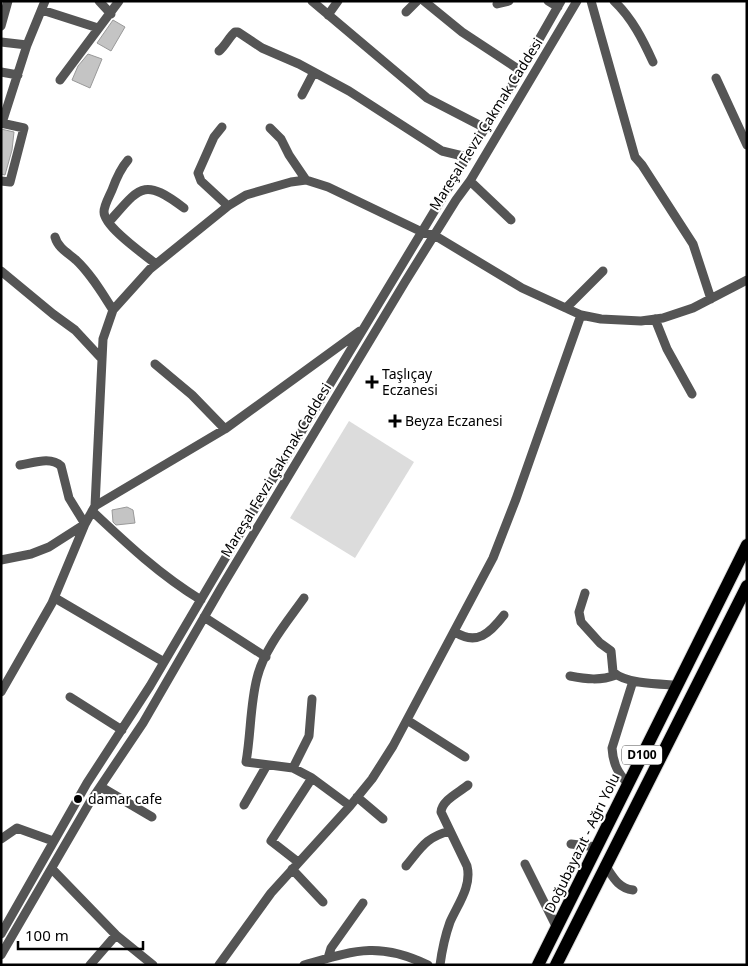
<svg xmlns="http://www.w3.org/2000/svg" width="748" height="966" font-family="'Noto Sans',sans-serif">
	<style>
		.green { fill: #dcdcdc }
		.building { fill: #c4c4c4; stroke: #999 }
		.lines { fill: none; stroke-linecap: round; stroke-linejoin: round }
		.highway-casing { stroke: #dbdbdb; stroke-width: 14 }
		.minor { stroke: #555; stroke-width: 9 }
		.highway { stroke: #000; stroke-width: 12 }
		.poi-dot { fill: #000; stroke: #fff; stroke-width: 2 }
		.labels { text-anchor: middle; stroke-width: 4; stroke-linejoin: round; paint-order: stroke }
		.shield { fill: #fff; stroke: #4c4c4c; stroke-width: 1 }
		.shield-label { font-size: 12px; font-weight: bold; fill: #000 }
		.street-label { font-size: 14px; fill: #000; stroke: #fff }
		.poi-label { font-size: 14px; fill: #000; stroke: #fff; text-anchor: start }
	</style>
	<rect width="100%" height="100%" fill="#fff"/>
	<path class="green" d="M349 421 414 462 355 558 290 518Z"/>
	<path class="building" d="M113 20 125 27 111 51 97 43Z
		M88 54 102 59 90 88 72 80 78 66Z
		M1 129 14 132 12 150 5 175 1 174Z
		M127 507 133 510 135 523 116 525 113 522 112 510Z"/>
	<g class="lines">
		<defs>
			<path id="highway" d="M538 965 747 545
				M556 965 747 586"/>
		</defs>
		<use href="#highway" class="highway-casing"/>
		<path class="minor" d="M99 1 111 14
			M312 1 427 98 485 128
			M424 1 462 32 521 71
			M548 1 558 7
			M591 1 635 157 642 165 693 244 711 299
			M614 1C632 18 643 40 653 62
			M497 4 509 1
			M42 10 98 28
			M406 12 417 1
			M328 15 338 1
			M1 26 8 1
			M1 42 27 45
			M219 51C226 45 229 37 235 32H238L262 48 299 64 349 91 442 151 467 157
			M1 72 18 75
			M716 78 747 145
			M60 80 119 1
			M302 95 314 72
			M1 123 24 128 10 182 1 181
			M2 123 27 45 45 1
			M222 127 214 137 198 173 201 181 228 206
			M270 128 281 139 289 155 306 180
			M128 160C120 169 116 179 112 190 109 197 104 205 104 212 104 227 145 255 156 264
			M470 181 511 220
			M109 222C140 187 143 177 184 208
			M55 237C58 248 68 253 76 260 91 274 102 293 113 310
			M1 271 53 314 75 330 101 358
			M566 308 603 271
			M655 319 667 349 692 394
			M155 364 192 395 225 429
			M95 506 103 339 113 310 150 269 228 206 246 195 291 182 306 180 328 187 422 232 434 235 522 288 581 315 601 319 641 321 663 318 693 308 747 280
			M92 511C127 544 160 575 201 600
			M1 560 31 554 49 547 85 524 95 506 225 429 360 331
			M585 593 579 612 581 622 600 643 611 651 613 672C626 684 659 684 676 685
			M55 598 164 662
			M304 598C287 622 264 649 257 678 250 705 251 734 246 762L293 768 312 778 350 806
			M204 617 266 657
			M455 632C477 646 490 633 504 615
			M570 676C586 679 600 681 616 675
			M1 692 52 603 85 524 69 498 61 466C51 456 33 463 20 465
			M70 697 122 730
			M407 720 465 757
			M293 768 309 736 312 699
			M628 784C618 773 613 764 612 748L633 681
			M101 787 152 817
			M357 797 383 819
			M244 805 267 765
			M1 839 17 828 53 841
			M571 844 597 847
			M298 862 271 841 312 778
			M525 864 557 928
			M605 865C613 877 618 888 633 890
			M406 866C421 848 426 837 450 831
			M52 869 116 935 153 965
			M292 869 323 902
			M1 934 87 783 150 686 236 540 467 157 521 71 561 1
			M1 955 90 802 143 723 221 588 405 282 456 200 470 181 577 1
			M328 958 331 948 363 903
			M90 965 116 935
			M219 965 271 893 350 806 372 779 393 746 493 558 516 499 581 315
			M304 965C353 951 378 941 428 965
			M440 965C442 950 445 936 450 922 458 904 472 886 467 866L441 812C442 800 460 792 468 785"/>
		<use href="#highway" class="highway"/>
	</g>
	<g class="poi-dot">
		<path d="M369.5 374.5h5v5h5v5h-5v5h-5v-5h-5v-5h5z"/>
		<path d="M392.5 413.5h5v5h5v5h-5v5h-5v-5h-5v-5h5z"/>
		<circle cx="78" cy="799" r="5"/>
	</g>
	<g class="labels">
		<rect class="shield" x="622" y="745.5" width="40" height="19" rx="4"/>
		<g class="shield-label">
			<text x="642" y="759">D100</text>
		</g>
		<g class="street-label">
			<text transform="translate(486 124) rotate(-58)" y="5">Mareşal Fevzi Çakmak Caddesi</text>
			<text transform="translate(276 470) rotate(-59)" y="5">Mareşal Fevzi Çakmak Caddesi</text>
			<text transform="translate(582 843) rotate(-64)" y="5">Doğubayazıt - Ağrı Yolu</text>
		</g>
		<g class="poi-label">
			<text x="382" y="379">Taşlıçay<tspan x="382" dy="16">Eczanesi</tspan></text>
			<text x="405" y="426">Beyza Eczanesi</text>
			<text x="88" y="804">damar cafe</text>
		</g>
	</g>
	<rect width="748" height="966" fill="none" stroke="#000000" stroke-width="5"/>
	<path d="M18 941v8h125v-8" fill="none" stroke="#000000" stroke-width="2.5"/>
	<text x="25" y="941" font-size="15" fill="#000000" stroke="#ffffff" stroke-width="4" paint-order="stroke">100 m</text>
</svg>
